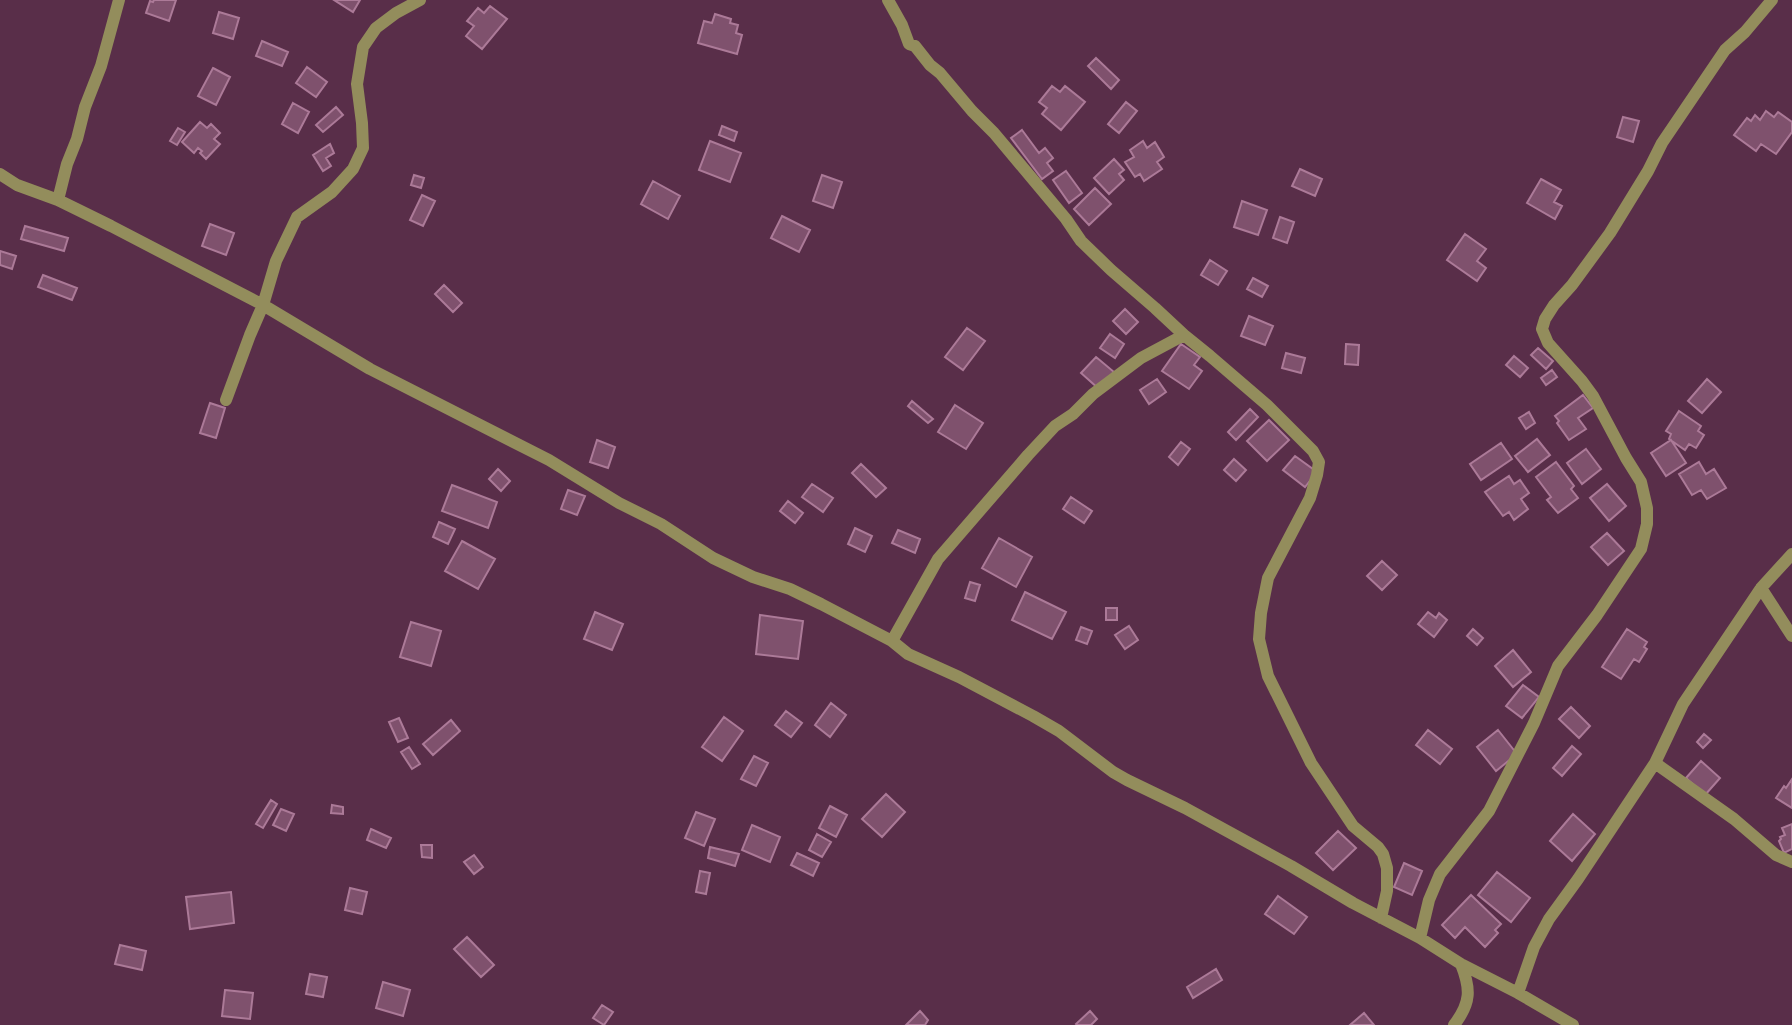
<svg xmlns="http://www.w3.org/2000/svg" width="1792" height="1025" font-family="Montserrat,sans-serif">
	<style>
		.building { fill: #7f516d; stroke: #ac7a98; stroke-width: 2 }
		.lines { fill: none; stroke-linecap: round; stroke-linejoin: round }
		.minor { stroke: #938d5c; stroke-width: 12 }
	</style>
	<rect width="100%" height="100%" fill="#592e49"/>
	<path class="building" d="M154 0H176L169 21 146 13 150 1 153 2Z
		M334 0H360L353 12Z
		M490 6 507 19 482 49 466 36 474 26 467 21 478 8 484 13Z
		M219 12 239 18 233 39 213 33Z
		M715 14 731 19 730 23 738 25 736 33 742 35 737 54 698 43 704 21 712 23Z
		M262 41 288 52 282 66 256 56Z
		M1096 58 1119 80 1111 89 1088 66Z
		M307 67 327 82 316 97 296 83Z
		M213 68 230 77 216 105 198 96Z
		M1052 86 1060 92 1065 86 1085 102 1061 130 1042 114 1047 108 1039 102Z
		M1126 102 1137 111 1119 133 1108 124Z
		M293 103 309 112 298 133 282 124Z
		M336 107 343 115 323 132 316 125Z
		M1766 111 1774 117 1778 112 1792 122V132L1776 154 1761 144 1756 151 1734 135 1747 118 1751 121 1755 115 1760 120Z
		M1623 117 1639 121 1633 142 1617 137Z
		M200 122 207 128 211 124 220 133 214 139 220 144 206 159 200 153 202 151 198 148 194 153 182 142Z
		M722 126 737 132 734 141 719 135Z
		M178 128 185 132 177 145 170 141Z
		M1022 130 1039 153 1045 148 1053 158 1047 163 1053 171 1042 179 1011 138Z
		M710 141 741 153 730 182 699 170Z
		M1143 141 1147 148 1155 142 1164 157 1157 162 1162 169 1144 181 1140 174 1135 177 1125 162 1134 157 1130 150Z
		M330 144 334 153 326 158 331 166 323 171 313 155Z
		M1114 159 1124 170 1119 174 1124 180 1109 194 1094 178Z
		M1300 169 1322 179 1315 196 1292 186Z
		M1066 171 1082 193 1069 203 1053 180Z
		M414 175 424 178 421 188 411 185Z
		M822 175 842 182 833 208 813 201Z
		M1541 179 1561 190 1554 202 1562 206 1555 219 1527 203Z
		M653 181 680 196 668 219 641 204Z
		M1095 188 1111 204 1089 225 1074 209Z
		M422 195 435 201 423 226 410 220Z
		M1242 201 1267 210 1258 235 1234 227Z
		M782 216 810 230 799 252 771 238Z
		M1280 217 1294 222 1287 243 1273 238Z
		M210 224 234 233 226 255 202 246Z
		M25 226 68 238 64 251 21 239Z
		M1465 234 1486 249 1477 261 1486 268 1477 281 1447 260Z
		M0 251 16 256 12 269 0 265Z
		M1210 260 1227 271 1218 285 1201 275Z
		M43 275 77 288 72 300 38 287Z
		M1253 278 1268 286 1262 297 1247 289Z
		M444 285 462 303 453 312 435 294Z
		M1125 309 1138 322 1126 334 1113 321Z
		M1249 316 1273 326 1265 345 1241 336Z
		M967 328 985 341 963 370 945 357Z
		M1110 334 1124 344 1115 358 1100 348Z
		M1181 344 1200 357 1194 365 1202 371 1189 389 1162 371Z
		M1346 344 1359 345 1358 365 1345 364Z
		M1538 348 1553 361 1546 369 1531 355Z
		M1286 353 1305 358 1301 373 1282 368Z
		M1514 356 1528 368 1520 377 1506 365Z
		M1096 357 1114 372 1099 389 1081 373Z
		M1552 370 1557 377 1546 385 1541 378Z
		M1157 379 1166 392 1149 404 1140 390Z
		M1707 379 1721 392 1702 413 1688 401Z
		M1583 395 1593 408 1578 418 1586 429 1569 440 1557 423 1559 421 1555 416Z
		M912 401 933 419 928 423 908 406Z
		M210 403 225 408 216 438 200 433Z
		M955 405 983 423 966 449 938 432Z
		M1250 409 1258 417 1236 440 1228 432Z
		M1679 411 1701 426 1698 431 1704 435 1696 448 1689 444 1685 450 1669 439 1671 434 1666 431Z
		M1529 412 1535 423 1526 429 1519 418Z
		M1269 420 1289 440 1267 461 1247 441Z
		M1537 439 1550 455 1528 472 1515 456Z
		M597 440 615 447 608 468 590 462Z
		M1671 440 1686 463 1666 476 1651 453Z
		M1181 442 1190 449 1178 465 1169 457Z
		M1501 443 1512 459 1481 480 1470 464Z
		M1586 449 1601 469 1582 484 1567 463Z
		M1295 456 1317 472 1305 487 1283 470Z
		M1234 459 1246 470 1236 481 1224 470Z
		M1556 462 1574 486 1571 489 1578 498 1558 513 1547 500 1551 497 1536 477Z
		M1699 462 1706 474 1714 469 1726 488 1707 499 1701 490 1692 495 1679 474Z
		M861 464 886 488 876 497 852 473Z
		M498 469 510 481 501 491 489 479Z
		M1509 476 1514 484 1520 480 1529 493 1521 499 1528 509 1514 520 1509 512 1503 516 1485 492Z
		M812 484 833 498 823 512 802 497Z
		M1607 484 1626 506 1609 521 1590 498Z
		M452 485 497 502 488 528 442 511Z
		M568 490 585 496 577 515 561 509Z
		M1071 497 1092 511 1084 523 1063 509Z
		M788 501 803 513 795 523 780 511Z
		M439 522 455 529 448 544 433 537Z
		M855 528 872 536 865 552 848 544Z
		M898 530 920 539 915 553 892 543Z
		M1607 533 1624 551 1608 565 1591 547Z
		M999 538 1032 557 1016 587 982 568Z
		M462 541 495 559 478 589 445 571Z
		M1382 561 1397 575 1382 590 1367 576Z
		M970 582 980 585 975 601 965 598Z
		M1025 592 1066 612 1052 639 1012 620Z
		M1106 608H1117V620H1106Z
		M595 612 623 624 612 650 584 639Z
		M1428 612 1436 618 1439 613 1447 620 1434 637 1418 624Z
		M760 615 803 621 798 659 756 654Z
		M411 622 441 631 431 666 400 657Z
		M1129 626 1138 640 1125 649 1115 635Z
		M1081 627 1092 631 1087 644 1076 640Z
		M1473 629 1483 638 1477 645 1467 636Z
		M1627 629 1647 642 1644 647 1647 649 1639 662 1634 659 1621 679 1602 667Z
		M1513 650 1531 672 1513 687 1495 666Z
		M1523 685 1539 697 1522 718 1506 706Z
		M831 703 846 715 830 737 815 725Z
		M1571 707 1590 726 1579 738 1559 719Z
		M786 711 802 723 791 737 775 725Z
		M724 717 743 731 722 761 702 747Z
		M399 718 408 738 398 742 389 722Z
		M451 720 460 731 433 755 423 744Z
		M1428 730 1452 749 1440 764 1416 745Z
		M1498 730 1517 754 1496 771 1477 747Z
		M1704 734 1711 740 1703 748 1697 742Z
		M1572 746 1581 754 1562 776 1553 768Z
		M409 747 420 764 412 769 401 752Z
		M754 756 768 763 756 786 741 779Z
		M1701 761 1720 778 1705 795 1686 778Z
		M1792 779V808L1776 798 1784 786 1786 788Z
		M886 794 905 812 882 837 862 819Z
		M271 800 277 804 263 828 256 824Z
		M332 805 343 807V814L331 813Z
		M830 806 847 815 836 837 819 828Z
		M281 809 294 814 286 831 273 825Z
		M696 812 715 819 704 846 685 838Z
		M1573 814 1595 834 1572 861 1550 841Z
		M1792 824V849L1784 853 1779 841 1781 839 1780 837 1785 835 1782 828Z
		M752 825 780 837 770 862 742 850Z
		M371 829 391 838 386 848 367 840Z
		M1338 831 1356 848 1333 870 1316 853Z
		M817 834 831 842 822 857 809 850Z
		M421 845H432V858L422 857Z
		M710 847 739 854 735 866 708 858Z
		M797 853 819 863 813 876 791 865Z
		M474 855 483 867 474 874 464 862Z
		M1404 863 1422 871 1412 895 1394 887Z
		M700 871 710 873 706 894 696 892Z
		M1497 872 1530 898 1511 922 1478 895Z
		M350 888 367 892 362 914 345 910Z
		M231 892 234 923 190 929 186 897Z
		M1471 895 1501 924 1495 930 1498 933 1485 947 1465 927 1455 938 1442 925Z
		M1278 896 1307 917 1294 934 1265 914Z
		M467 937 494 965 481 977 454 949Z
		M120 945 146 951 142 970 115 964Z
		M1216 969 1222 980 1193 998 1187 987Z
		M310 974 327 977 323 997 306 994Z
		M383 982 410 990 403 1016 376 1008Z
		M225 990 253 993 250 1019 222 1016Z
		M602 1005 613 1012 604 1025 593 1018Z
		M920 1011 928 1020 925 1025H906Z
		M1090 1011 1097 1019 1091 1025H1077L1076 1024Z
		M1364 1013 1374 1025H1350Z"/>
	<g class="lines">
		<path class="minor" d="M888 0 902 25 909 44 915 46 930 65 940 73 972 111 994 133 1066 219 1081 241 1111 270 1155 308 1184 335 1210 356 1267 405 1313 451 1319 462 1317 475 1310 498 1268 578 1261 613 1259 639 1268 676 1311 763 1353 826 1378 847 1383 854 1387 868V891L1381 918
			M0 174 17 185 58 200 111 226 263 305 370 369 549 460 619 503 661 524 713 558 753 577 790 589 821 604 892 641 908 654 959 677 1033 716 1059 731 1113 772 1127 780 1185 808 1291 866 1353 903 1420 938 1461 964 1518 993 1573 1025
			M58 200 67 164 77 139 85 107 101 66 119 0
			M226 400 250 335 263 305 276 261 297 217 332 192 353 169 363 148 362 123 357 84 363 47 376 28 396 13 420 0
			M1761 588 1792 636
			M892 641 938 559 1028 455 1055 426 1073 414 1093 394 1141 358 1184 335
			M1655 763 1734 819 1776 855 1792 862
			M1420 938 1429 900 1440 874 1489 811 1534 723 1558 666 1597 615 1641 549 1647 524V508L1641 482 1626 458 1593 396 1582 381 1548 343 1542 329 1545 319 1554 305 1572 285 1610 233 1648 171 1662 143 1725 50 1745 32 1772 0
			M1518 993 1534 947 1549 919 1578 879 1655 763 1683 704 1761 588 1792 554
			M1454 1025C1471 1003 1471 989 1461 964"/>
	</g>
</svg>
